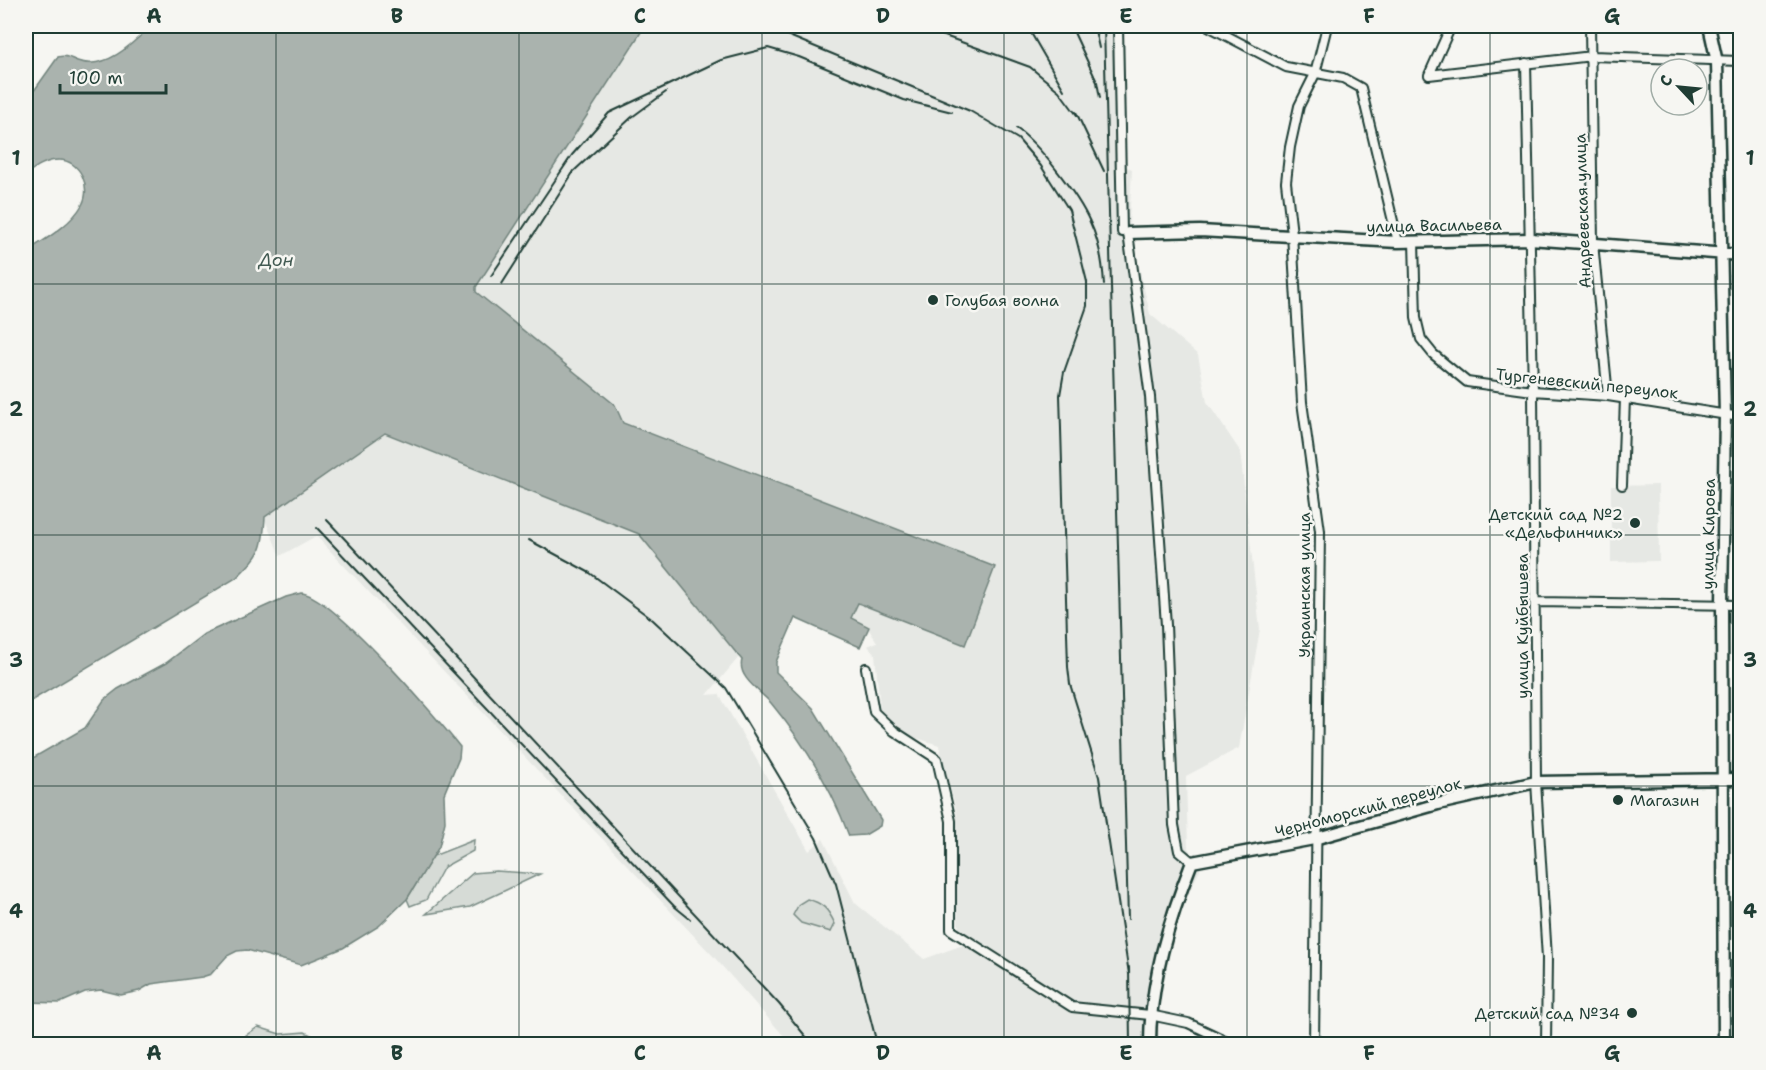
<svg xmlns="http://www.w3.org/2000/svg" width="1766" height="1070" font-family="'Shantell Sans',sans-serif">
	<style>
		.built { fill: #e6e8e4 }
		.green { fill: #d6dbd6; stroke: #7a8c85; stroke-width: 1.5 }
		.water { fill: #aab3ae; stroke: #72847d; stroke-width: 1.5 }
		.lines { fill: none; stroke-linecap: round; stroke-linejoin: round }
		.minor-casing { stroke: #1f3d34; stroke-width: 12 }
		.tertiary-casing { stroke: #1f3d34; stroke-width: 15 }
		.minor { stroke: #f6f6f2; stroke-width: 8 }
		.tertiary { stroke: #f6f6f2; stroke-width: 10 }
		.rail { stroke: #1f3d34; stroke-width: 2 }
		.grid { fill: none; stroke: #1f3d34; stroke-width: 1.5; stroke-opacity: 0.55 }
		.poi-dot { fill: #1f3d34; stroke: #f6f6f2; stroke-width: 2 }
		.labels { text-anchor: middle; stroke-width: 5; stroke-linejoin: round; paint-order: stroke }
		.street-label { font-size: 16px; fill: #1f3d34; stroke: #f6f6f2 }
		.poi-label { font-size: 16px; fill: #1f3d34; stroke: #f6f6f2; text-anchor: start }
		.water-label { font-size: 18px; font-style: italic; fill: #425a52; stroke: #f6f6f2 }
		.neatline { fill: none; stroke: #1f3d34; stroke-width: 2 }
		.grid-label { font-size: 20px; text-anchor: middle; font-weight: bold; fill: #1f3d34 }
	</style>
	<rect width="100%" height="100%" fill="#f6f6f2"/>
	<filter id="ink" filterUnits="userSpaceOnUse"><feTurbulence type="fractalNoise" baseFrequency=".0167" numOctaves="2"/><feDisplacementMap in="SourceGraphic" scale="12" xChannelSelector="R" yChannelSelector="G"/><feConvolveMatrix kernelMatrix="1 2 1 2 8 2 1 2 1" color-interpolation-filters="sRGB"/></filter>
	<g filter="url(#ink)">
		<path class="built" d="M645 26H1119L1123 166 1132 169 1129 224 1150 314 1198 355 1207 402 1240 451 1260 629 1239 748 1186 776 1188 848 1201 868 1168 934 1159 1012V1044H791L714 957 316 536 280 556 264 517 385 433 639 534 739 657 707 695 719 694 809 851 823 839 855 903 924 959 963 945 958 923 956 896 957 814 939 745 904 734 888 721 880 709 875 654 868 646 877 642 868 628 851 618 858 603 964 644 758 477 623 423 619 419V409L476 292V287Z
			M1658 485 1659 561 1611 562V486Z"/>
		<path class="green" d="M474 840 473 851 444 867 426 900 410 906 407 899 433 856Z
			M496 871 540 874 470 907 426 914 473 873Z
			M807 899C823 903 828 909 835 924L831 932 801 923 793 915 799 904Z
			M258 1027 280 1034 305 1032 323 1041 321 1044H233Z"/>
		<path class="water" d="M151 26H645L476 287V292L615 405 623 423 995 567 965 645 858 603 851 618 869 627 860 647 795 618 776 662V672L813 708 881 820 880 826 865 835 849 836C831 787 804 743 771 703 760 691 737 677 742 660L639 534 385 433 265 517C263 552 260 554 236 578L26 704V252C44 240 71 225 82 205 92 187 80 160 59 160 46 160 36 167 26 174V102L58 57C67 54 72 60 81 62 108 69 133 43 151 26Z
			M301 593C331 594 438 719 460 747L459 758 444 794 445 822 439 847 407 899 379 926 343 948 301 965 247 950 237 951 227 956 211 974 202 977 151 984 139 991 121 995 101 990 85 992 60 1003 26 1002V762L85 728 104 700 118 689 166 663 204 634 286 597Z"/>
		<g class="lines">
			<defs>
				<path id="minor" d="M1118 26 1122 232
					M1208 26 1286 67 1343 78 1361 88 1398 242
					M1451 26 1429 75 1592 56 1740 61
					M1590 26 1593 243 1608 396
					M1526 63 1533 391 1536 782 1547 958 1546 1044
					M1128 233 1150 397 1166 625 1174 825 1179 851 1192 862
					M1414 241 1416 318 1421 339 1433 354 1467 382 1533 391 1608 396 1740 417
					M1622 485 1625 398
					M1536 602 1740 605
					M866 668 874 712 894 731 937 759 951 821V930L1072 1007 1150 1015 1188 1023 1233 1044
					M1314 1044 1320 531 1302 402 1292 234 1286 182 1290 147 1299 106 1315 74 1327 26"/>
				<path id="tertiary" d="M1709 26 1717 62 1725 415 1722 604 1724 1044
					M1128 233 1200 231 1398 242 1530 239 1740 255
					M1150 1044C1150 982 1169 920 1192 862L1314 839 1438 804 1536 782 1740 779"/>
			</defs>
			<use href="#minor" class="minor-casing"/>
			<use href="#tertiary" class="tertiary-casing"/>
			<use href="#minor" class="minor"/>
			<use href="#tertiary" class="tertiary"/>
			<path class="rail" d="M765 26 970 111 1018 139 1041 166 1069 210 1087 282V306L1064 372 1060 395 1068 667 1070 684 1099 777 1129 974
				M917 26 1030 67 1059 91 1079 118
				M1027 26 1064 90
				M1071 26 1097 82 1100 98
				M1094 26 1099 48
				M1104 26 1128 919
				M1076 112 1104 171
				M1016 128C1039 144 1078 195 1090 222 1099 241 1103 264 1104 285
				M491 276 572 155 609 113 721 60 768 48 799 57 904 100 952 112
				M502 284 574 171 632 117 666 92
				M327 520 779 1004 812 1044
				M317 528 674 906 690 919
				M529 540 590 573 653 620 726 688 816 838 836 884 877 1044
				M1129 967 1130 1044"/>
		</g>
	</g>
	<path class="grid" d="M276 26V1044M519 26V1044M762 26V1044M1004 26V1044M1247 26V1044M1490 26V1044M26 284H1740M26 535H1740M26 786H1740"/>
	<g class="poi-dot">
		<circle cx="933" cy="300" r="6"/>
		<circle cx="1635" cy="523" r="6"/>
		<circle cx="1618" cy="800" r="6"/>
		<circle cx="1632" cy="1013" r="6"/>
	</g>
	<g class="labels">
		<g class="street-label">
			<text transform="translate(1582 211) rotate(-92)" y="6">Андреевская улица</text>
			<text transform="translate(1434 225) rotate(-1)" y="6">улица Васильева</text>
			<text transform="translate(1587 383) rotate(6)" y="6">Тургеневский переулок</text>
			<text transform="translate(1708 534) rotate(-89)" y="6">улица Кирова</text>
			<text transform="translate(1304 585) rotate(-90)" y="6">Украинская улица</text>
			<text transform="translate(1522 626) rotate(-90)" y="6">улица Куйбышева</text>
			<text transform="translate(1368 807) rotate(-15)" y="6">Черноморский переулок</text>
		</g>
		<g class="poi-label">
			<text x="945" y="306">Голубая волна</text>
			<text x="1623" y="520" text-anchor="end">Детский сад №2<tspan x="1623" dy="18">«Дельфинчик»</tspan></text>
			<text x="1630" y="806">Магазин</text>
			<text x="1620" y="1019" text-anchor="end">Детский сад №34</text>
		</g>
		<g class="water-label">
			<text x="276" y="266">Дон</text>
		</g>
	</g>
	<rect width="1766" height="1070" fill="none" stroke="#f6f6f2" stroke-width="66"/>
	<g transform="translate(1679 87) rotate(296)"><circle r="28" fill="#f6f6f2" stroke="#a0aca6" stroke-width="1.5"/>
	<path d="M0-4.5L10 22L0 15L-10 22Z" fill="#1f3d34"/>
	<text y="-9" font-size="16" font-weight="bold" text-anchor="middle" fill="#1f3d34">С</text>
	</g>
	<path d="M60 84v9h106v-9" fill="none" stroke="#1f3d34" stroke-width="3"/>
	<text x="69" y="84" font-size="18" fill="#1f3d34" stroke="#f6f6f2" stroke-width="4.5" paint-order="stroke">100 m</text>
	<rect x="33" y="33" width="1700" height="1004" class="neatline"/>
	<g class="grid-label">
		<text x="154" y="23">A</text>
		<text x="397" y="23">B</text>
		<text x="640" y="23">C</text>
		<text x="883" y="23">D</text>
		<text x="1126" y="23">E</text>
		<text x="1369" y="23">F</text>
		<text x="1612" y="23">G</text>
		<text x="16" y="165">1</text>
		<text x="1750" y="165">1</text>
		<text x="16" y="416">2</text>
		<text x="1750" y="416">2</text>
		<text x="16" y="667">3</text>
		<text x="1750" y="667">3</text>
		<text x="16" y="918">4</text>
		<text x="1750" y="918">4</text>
		<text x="154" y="1060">A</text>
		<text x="397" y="1060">B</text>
		<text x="640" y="1060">C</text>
		<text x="883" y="1060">D</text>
		<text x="1126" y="1060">E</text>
		<text x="1369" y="1060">F</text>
		<text x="1612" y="1060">G</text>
	</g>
</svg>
